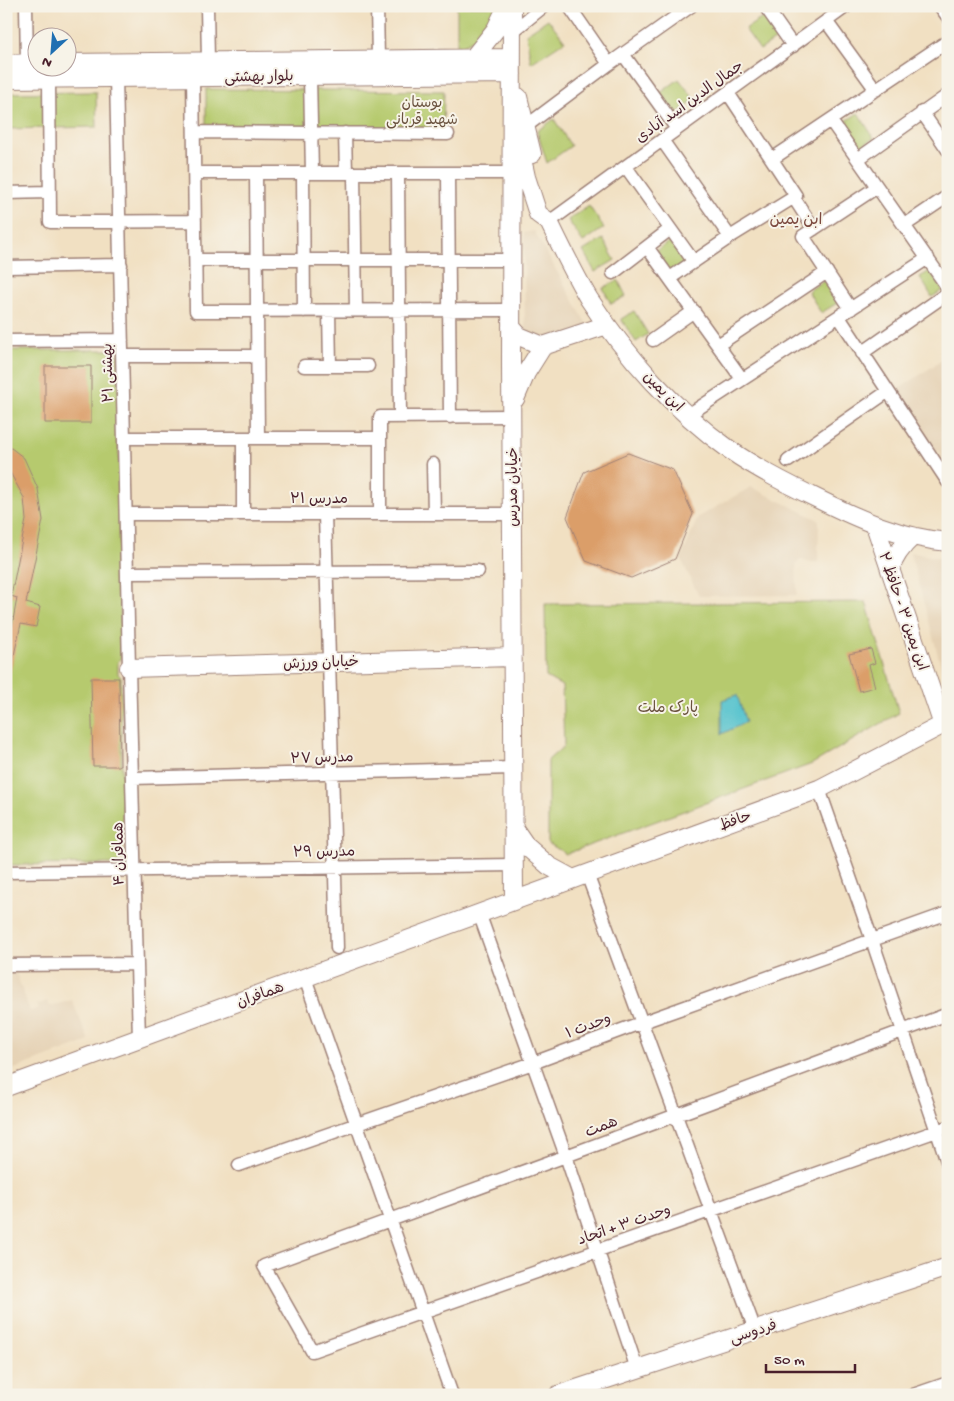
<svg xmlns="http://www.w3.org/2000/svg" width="954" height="1401" font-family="'Gochi Hand','Playpen Sans Arabic',sans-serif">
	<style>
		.built { fill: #e5d1b4 }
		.green { fill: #b6ca6e; stroke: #80744c }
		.water { fill: #56c3ce; stroke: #50717c }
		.building { fill: #db9e69 }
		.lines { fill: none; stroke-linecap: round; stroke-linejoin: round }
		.street-casing { stroke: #9e8076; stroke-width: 15 }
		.secondary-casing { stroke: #9e8076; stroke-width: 20 }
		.street { stroke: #fff; stroke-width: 12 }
		.secondary { stroke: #fff; stroke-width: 18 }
		.labels { text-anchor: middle; stroke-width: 4; stroke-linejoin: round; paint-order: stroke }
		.street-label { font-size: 15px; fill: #4a1f2b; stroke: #f7f3e8 }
		.park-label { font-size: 15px; fill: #6a523f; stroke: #f7f3e8 }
		.neighbourhood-label { font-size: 16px; fill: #7d4b41; stroke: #f7f3e8 }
	</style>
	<rect width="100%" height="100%" fill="#f7f3e8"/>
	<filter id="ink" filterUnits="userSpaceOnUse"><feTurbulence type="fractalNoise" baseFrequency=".02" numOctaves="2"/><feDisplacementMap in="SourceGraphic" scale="10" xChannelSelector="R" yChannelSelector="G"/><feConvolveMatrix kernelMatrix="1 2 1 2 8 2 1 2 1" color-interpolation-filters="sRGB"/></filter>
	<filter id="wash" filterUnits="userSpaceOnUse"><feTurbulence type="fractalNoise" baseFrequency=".0096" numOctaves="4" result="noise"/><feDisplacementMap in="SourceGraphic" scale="20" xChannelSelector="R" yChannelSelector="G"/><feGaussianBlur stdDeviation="1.12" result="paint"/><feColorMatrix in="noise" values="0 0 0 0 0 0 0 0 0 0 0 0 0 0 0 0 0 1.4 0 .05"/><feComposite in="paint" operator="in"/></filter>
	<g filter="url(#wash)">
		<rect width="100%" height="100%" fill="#f1e0c2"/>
		<path class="built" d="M534 231 588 326 543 341 525 335 524 233Z
			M948 356V456L943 459 896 391Z
			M751 487 819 520 818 562H807L801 559 796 564 797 595 699 596 681 559 698 517Z
			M910 552 948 560V692Z
			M6 970H15L30 1011 39 1009 37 1005 47 1001 50 1006 72 1000 89 1041 6 1072Z"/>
		<path class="green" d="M457 6H497C492 27 478 40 457 47Z
			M764 17 778 38 760 50 745 29Z
			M548 19 565 41 531 63 526 34Z
			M679 79 695 100 674 115 659 94Z
			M206 89 444 91 443 131 206 129Z
			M96 92 97 127 6 129V93Z
			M858 113 874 138 857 149 840 125Z
			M554 119 571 146 547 163 537 131Z
			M589 206 604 228 583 242 568 220Z
			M603 239 615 260 595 272 583 251Z
			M674 239 688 261 670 273 656 251Z
			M930 271 943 290 932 297 920 277Z
			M618 280 626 296 611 304 603 288Z
			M825 280 839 302 821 313 808 291Z
			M634 311 648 334 636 342 621 319Z
			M6 350H108L118 355 121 657 118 662V674L121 677 123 857 116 864 6 865Z
			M866 602 899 713 812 764 566 854 548 843V760L564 746 562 686 546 677 545 604Z"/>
		<path class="water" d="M737 695 746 722 722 734V700Z"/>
		<g id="blocks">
			<path class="building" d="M45 366H91V423H45Z
				M6 444 24 458 38 489 43 520 26 603 40 607 36 627 21 624 10 673H6V625L12 626 17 598 11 596 26 520 24 498 6 465Z
				M628 453 673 470 693 514 675 559 631 578 586 561 567 517 584 472Z
				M871 649 875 663 869 665 875 687 859 691 849 654Z
				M91 678H119L120 766H93Z"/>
		</g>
	</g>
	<g filter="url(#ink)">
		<use href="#blocks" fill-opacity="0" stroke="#9e8076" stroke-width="1"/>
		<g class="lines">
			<defs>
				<path id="street" d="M26 6 27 64
					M207 6 208 61
					M377 6 378 59
					M569 6 609 64
					M765 6 793 46
					M940 6 948 17
					M826 21 876 90
					M512 32 544 6
					M623 54 677 129
					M310 76 312 173
					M116 77 129 668 139 1039
					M193 77 196 311 511 310
					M49 79 50 222 195 221
					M922 112 948 150
					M831 121 948 288
					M525 127 609 64 691 6
					M194 132 448 134
					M345 133 346 173
					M662 140 730 237
					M772 159 948 41
					M858 159 948 95
					M626 167 694 262
					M195 173H511
					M256 173 258 438
					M303 173 304 311
					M354 173 356 310
					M398 173 400 417
					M448 173 450 417
					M6 193 49 192
					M794 198 814 229
					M549 222 847 6
					M905 225 948 196
					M647 247 742 379
					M196 260H511
					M6 267 121 265
					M613 273 669 230
					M670 278 730 237 796 196 728 93
					M851 309 803 236 877 187
					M329 311 330 366
					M839 317 948 482
					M653 340 694 311
					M6 341 122 340
					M718 345 827 272
					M862 353 948 293
					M123 356H257
					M304 366H368
					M688 415 928 258
					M124 438H380
					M243 438V514
					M788 461 887 392
					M433 464 434 514
					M126 514H512
					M325 514 337 948
					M380 514V417L511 416
					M127 573 478 571
					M133 778 513 768
					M819 789 872 940 948 1164
					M6 872 514 865
					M587 874 755 1330
					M479 913 566 1156 637 1369
					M6 965 136 964
					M305 978 452 1395
					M948 1014 566 1156 264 1266 312 1351 948 1127
					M239 1165 533 1063 643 1022 948 913
					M913 1395 948 1383"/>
				<path id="secondary" d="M512 6 511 364 514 900
					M473 58 496 29 507 6
					M68 63 512 58
					M6 64 38 63
					M6 79 512 74
					M518 97 532 154
					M518 141 526 177 538 214 549 222C562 248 574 274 589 299 626 356 675 411 730 450 757 469 787 484 816 498 858 519 901 538 948 542
					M511 327 519 336 543 346
					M543 346 607 325
					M515 399 526 373 543 346
					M875 525 943 725
					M890 570C894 556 902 546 913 536
					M129 668 512 657
					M513 827 526 846 549 866 573 879
					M6 1087 819 789 948 722
					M558 1395 948 1267"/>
			</defs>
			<use href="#street" class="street-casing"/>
			<use href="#secondary" class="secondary-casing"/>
			<use href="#street" class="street"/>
			<use href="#secondary" class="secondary"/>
		</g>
	</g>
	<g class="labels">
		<g class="street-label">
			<text transform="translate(259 76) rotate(-1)" y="5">بلوار بهشتی</text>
			<text transform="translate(689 101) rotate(-36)" y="5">جمال الدین اسد آبادی</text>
			<text transform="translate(107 373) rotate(-91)" y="5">بهشتی ۲۱</text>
			<text transform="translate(664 391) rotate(45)" y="5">ابن یمین</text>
			<text transform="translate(512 487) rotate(-90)" y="5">خیابان مدرس</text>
			<text x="319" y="503">مدرس ۲۱</text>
			<text transform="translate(904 611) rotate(71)" y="5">ابن یمین ۳ - حافظ ۲</text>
			<text transform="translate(321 662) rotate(-2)" y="5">خیابان ورزش</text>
			<text transform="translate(322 757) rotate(-2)" y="5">مدرس ۲۷</text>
			<text transform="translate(735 820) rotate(-20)" y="5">حافظ</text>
			<text transform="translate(324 851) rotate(-1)" y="5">مدرس ۲۹</text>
			<text transform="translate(118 854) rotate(-91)" y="5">همافران ۴</text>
			<text transform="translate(260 994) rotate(-20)" y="5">همافران</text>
			<text transform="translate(588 1025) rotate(-21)" y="5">وحدت ۱</text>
			<text transform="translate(601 1126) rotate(-21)" y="5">همت</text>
			<text transform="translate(624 1224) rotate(-19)" y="5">وحدت ۳ + اتحاد</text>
			<text transform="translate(753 1331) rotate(-18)" y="5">فردوسی</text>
		</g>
		<g class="park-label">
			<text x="422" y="107">بوستان<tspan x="422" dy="17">شهید قربانی</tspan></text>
			<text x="668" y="712">پارک ملت</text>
		</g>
		<g class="neighbourhood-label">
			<text x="796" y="224">ابن یمین</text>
		</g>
	</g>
	<rect width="954" height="1401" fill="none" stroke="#f7f3e8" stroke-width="25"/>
	<g transform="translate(52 52) rotate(206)"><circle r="24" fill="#f7f3e8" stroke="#b29e9c"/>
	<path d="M0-4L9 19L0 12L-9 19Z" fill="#1f6fb2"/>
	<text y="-8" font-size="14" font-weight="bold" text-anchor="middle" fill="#4a1f2b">N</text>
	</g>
	<path d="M766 1364v8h89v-8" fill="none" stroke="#4a1f2b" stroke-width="2.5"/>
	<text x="774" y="1364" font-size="15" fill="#4a1f2b" stroke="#f7f3e8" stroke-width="4" paint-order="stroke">50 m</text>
</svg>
